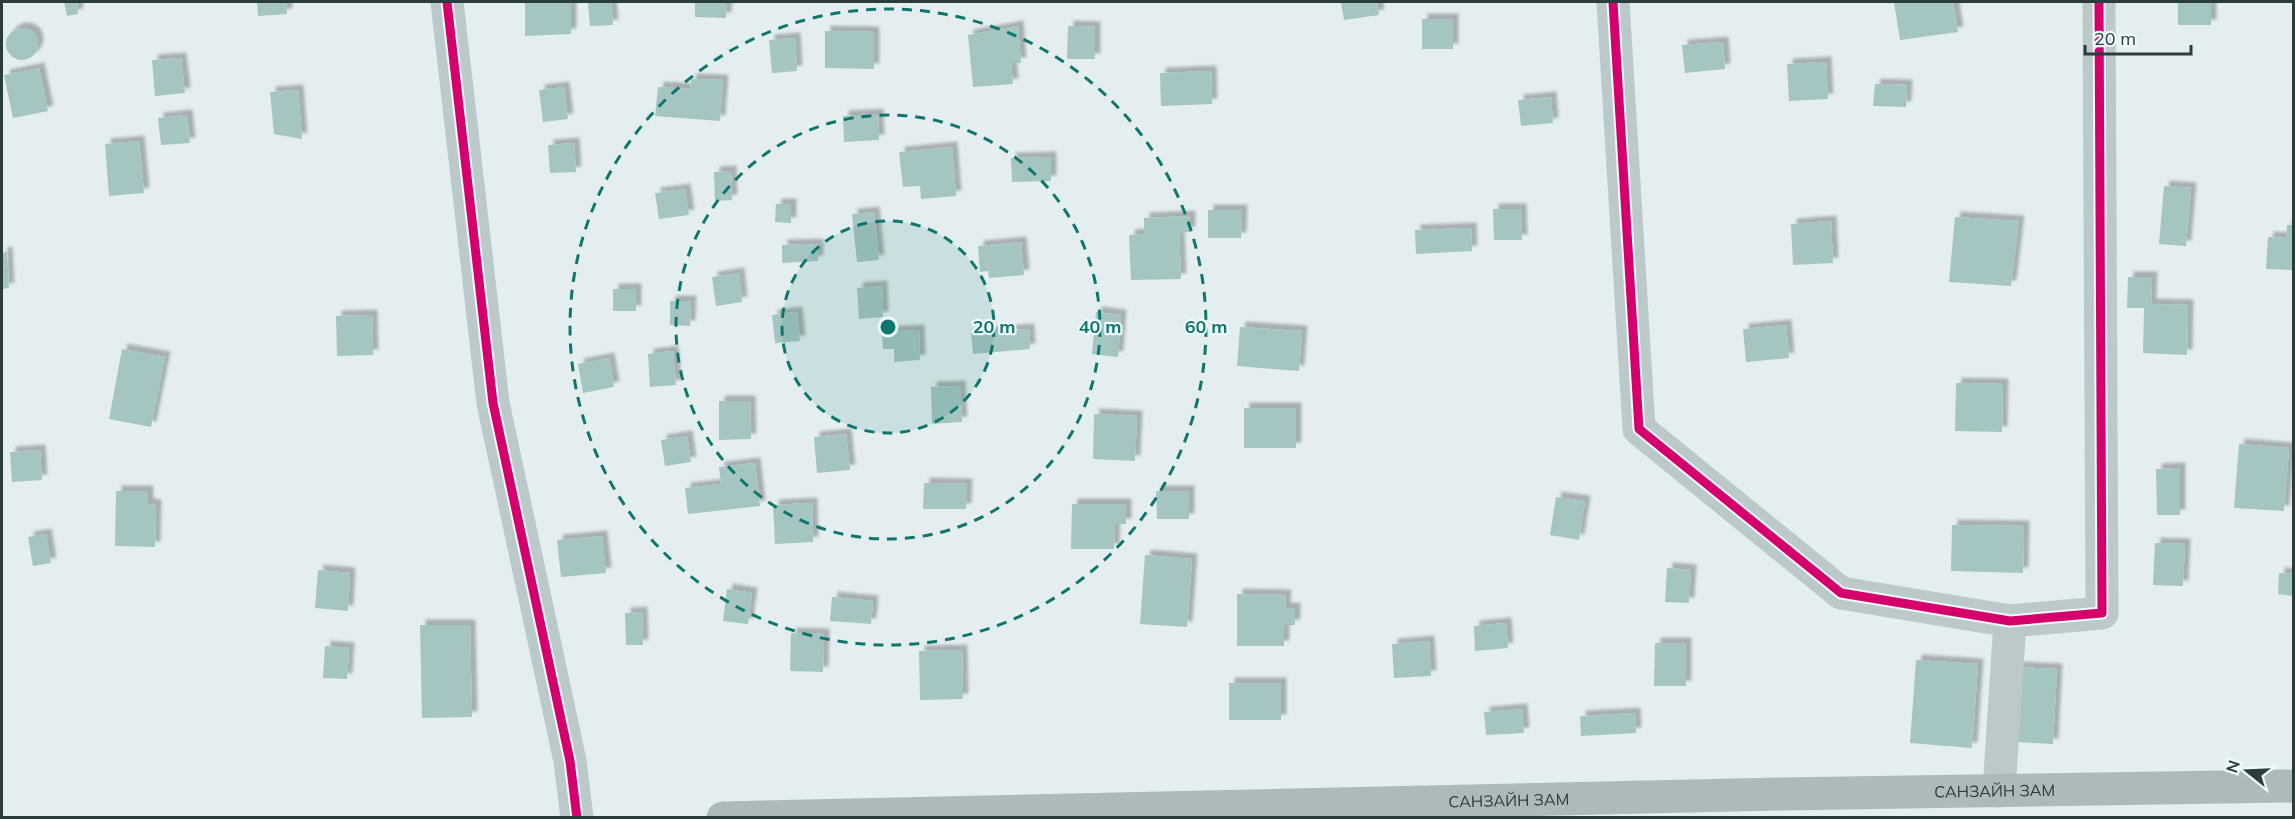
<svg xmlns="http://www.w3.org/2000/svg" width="2295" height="819" font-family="Mulish,sans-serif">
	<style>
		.building { fill: #a4c5c2; filter: url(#shadow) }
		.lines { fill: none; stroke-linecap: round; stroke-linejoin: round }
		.street { stroke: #bcc9ca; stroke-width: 33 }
		.secondary { stroke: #adb9ba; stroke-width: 33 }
		.cycleway-casing { stroke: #edf9fc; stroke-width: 13 }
		.cycleway { stroke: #d6006c; stroke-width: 9 }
		.ring { fill: none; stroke: #0f766e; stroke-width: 3; stroke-dasharray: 10 8 }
		.labels { text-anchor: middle; stroke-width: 4.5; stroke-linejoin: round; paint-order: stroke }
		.street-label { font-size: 16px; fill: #2a3c3b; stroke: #edf9fc }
		.centre { fill: #0f766e; stroke: #edf9fc; stroke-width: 3 }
		.ring-label { font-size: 18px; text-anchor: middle; font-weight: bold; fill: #0f766e; stroke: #edf9fc; stroke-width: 4.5; stroke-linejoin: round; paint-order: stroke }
	</style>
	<defs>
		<filter id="shadow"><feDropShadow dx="5.5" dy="-5.5" stdDeviation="1.5" flood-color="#0004"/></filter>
	</defs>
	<rect width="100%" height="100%" fill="#e4eef0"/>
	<path class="building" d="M64 2H77L78 14 67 16Z
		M257 2H286L287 14 258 16Z
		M525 2H571V34L525 36Z
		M588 2H611L613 25 590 26Z
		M695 2H727L726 18 695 17Z
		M1341 2H1377L1379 15 1344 20Z
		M1894 2H1953L1958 32 1900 40Z
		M2178 2H2211V25H2178Z
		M1422 19H1453V49H1422Z
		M1018 26 1021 63H1011L1013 84 973 87 968 35Z
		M1068 26 1095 27V59H1067Z
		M6 44a16 16 0 1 1 32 0a16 16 0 1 1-32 0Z
		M825 31 874 32V69L825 68Z
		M795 38 797 71 772 73 769 40Z
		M1723 42 1725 69 1685 73 1682 45Z
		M181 58 185 93 155 96 152 60Z
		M1826 62 1828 99 1789 101 1787 64Z
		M39 68 48 111 13 118 4 75Z
		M1211 71 1212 104 1161 106 1160 73Z
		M691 79 723 80 720 121 655 116 658 87 690 89Z
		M1875 84 1907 85 1906 107 1873 106Z
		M564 87 568 119 543 122 539 90Z
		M298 90 302 139 274 134 270 92Z
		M1551 97 1553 123 1521 126 1518 100Z
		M878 114 879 140 844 142 843 116Z
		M187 115 190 143 161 145 158 118Z
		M139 141 144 193 109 196 105 144Z
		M574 143 576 172 550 173 548 145Z
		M952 147 956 196 921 199 920 186 903 187 899 152Z
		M1051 157V181L1012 182 1011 158Z
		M731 171 732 200 715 201 714 172Z
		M2164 186 2191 188 2186 246 2159 244Z
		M685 189 689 215 659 219 655 193Z
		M776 204H791V223L775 222Z
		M1493 209H1521L1522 240H1494Z
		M1208 210H1242L1241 238H1208Z
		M874 212 879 260 857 262 852 214Z
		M1190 216V232L1179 233 1181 279 1131 280 1129 235 1144 234V218Z
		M1955 217 2019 221 2011 286 1949 282Z
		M1831 221 1833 263 1793 265 1791 224Z
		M2287 225H2294V270L2266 269 2268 237 2286 238Z
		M1471 228 1472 251 1416 254 1415 230Z
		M1021 242 1024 275 989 278 988 271 980 272 978 246Z
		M818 244V261L782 263V245Z
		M7 252 9 288 2 289V253Z
		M739 273 742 302 716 306 712 277Z
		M2128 277H2152L2151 304 2188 305 2187 355 2143 353 2144 308H2127Z
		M882 286 883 317 859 319 857 288Z
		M613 289H636V311H613Z
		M670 301H691L690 326 670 325Z
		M797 312 800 341 775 343 772 315Z
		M1096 312 1121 315 1118 357 1092 354Z
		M372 315 373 355 337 356 336 316Z
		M1786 325 1789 358 1746 362 1743 329Z
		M1240 327 1302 331 1299 371 1237 366Z
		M1029 329 1030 349 973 354 971 333Z
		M919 330 920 360 894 362V349H883L882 332Z
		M122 349 165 357 151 427 109 419Z
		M673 351 676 385 650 387 648 354Z
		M609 358 614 387 583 393 578 364Z
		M1956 383 2003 384 2002 432 1955 431Z
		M960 386 962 422 932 424 931 387Z
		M719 401H750L751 439 719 440Z
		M1244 408H1296V448H1244Z
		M1094 414 1137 416 1135 461 1093 459Z
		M846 434 850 470 817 473 814 437Z
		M687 436 691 462 665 466 661 440Z
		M2239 444 2289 448 2284 511 2234 508Z
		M40 450 42 480 12 482 10 452Z
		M755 463 760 506 688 514 685 488 721 484 719 467Z
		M2180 468V515H2157L2156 469Z
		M924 483 967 484 966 509H923Z
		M116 491H148V504L156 505 155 547 115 546Z
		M1156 491H1189V519H1157Z
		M1556 497 1585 501 1579 540 1550 535Z
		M812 503 813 542 775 544 773 505Z
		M1072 504H1126V524H1115L1114 549H1071Z
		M1952 525 2024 526 2023 573 1951 571Z
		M46 534 51 563 33 566 28 537Z
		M602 536 606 573 561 577 557 540Z
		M2155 543 2185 544 2183 586 2153 585Z
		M1145 555 1192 559 1187 627 1140 624Z
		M1667 568 1691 570 1689 603 1665 602Z
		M318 570 350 573 348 611 315 608Z
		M2279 573 2294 574V596L2278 594Z
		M727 589 752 593 748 624 723 621Z
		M1237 594 1286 595 1285 608H1295V625H1284V646H1237Z
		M832 597 873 601 871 624 830 621Z
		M642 612 643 645H626L625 613Z
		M1506 623 1508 648 1475 651 1474 626Z
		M420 625H470L472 717 422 718Z
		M791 633 824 634 823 672 790 671Z
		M1429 641 1431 676 1394 678 1392 644Z
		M1655 643H1686V686H1654Z
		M325 646 349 648 347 679 323 678Z
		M962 650 963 699 920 700 919 651Z
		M1916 660 1978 664 1972 748 1910 743Z
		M2017 667 2057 669 2053 744 2014 742Z
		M1229 683H1281V720H1229Z
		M1522 709 1524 733 1486 735 1484 712Z
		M1635 713 1636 733 1581 736 1580 716Z"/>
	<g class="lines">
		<path class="street" d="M447 2 493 403 570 761 577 818
			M1613 2 1639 429 1841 593 2010 621 2102 613 2099 2
			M1999 791 2010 621"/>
		<path class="secondary" id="s1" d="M723 818 1782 794 2294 786"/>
		<defs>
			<path id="cycleway" d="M447 2 493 403 570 761 577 818
				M1613 2 1639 429 1841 593 2010 621 2102 613 2099 2"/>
		</defs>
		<use href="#cycleway" class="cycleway-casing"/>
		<use href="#cycleway" class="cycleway"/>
	</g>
	<circle cx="888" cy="327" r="106" fill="#0f766e" fill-opacity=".12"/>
	<g class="ring">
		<circle cx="888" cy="327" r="106"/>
		<circle cx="888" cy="327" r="212"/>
		<circle cx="888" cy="327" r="318"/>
	</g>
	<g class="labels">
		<g class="street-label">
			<text dy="6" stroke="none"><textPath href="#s1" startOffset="1272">САНЗАЙН ЗАМ</textPath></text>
			<text dy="6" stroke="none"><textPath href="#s1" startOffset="786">САНЗАЙН ЗАМ</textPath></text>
		</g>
	</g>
	<circle cx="888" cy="327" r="9" class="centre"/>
	<g class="ring-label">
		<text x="994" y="333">20 m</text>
		<text x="1100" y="333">40 m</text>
		<text x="1206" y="333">60 m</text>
	</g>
	<rect width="2295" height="819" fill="none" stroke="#2a3c3b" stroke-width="6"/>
	<g transform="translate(2247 771) rotate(288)" stroke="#edf9fc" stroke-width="4.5" paint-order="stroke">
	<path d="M0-4.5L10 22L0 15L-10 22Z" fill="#2a3c3b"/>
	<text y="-9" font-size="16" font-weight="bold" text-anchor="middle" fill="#2a3c3b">N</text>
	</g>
	<path d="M2085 45v9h106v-9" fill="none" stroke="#2a3c3b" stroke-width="3"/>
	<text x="2094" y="45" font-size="18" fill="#2a3c3b" stroke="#edf9fc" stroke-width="4.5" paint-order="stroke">20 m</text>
</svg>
